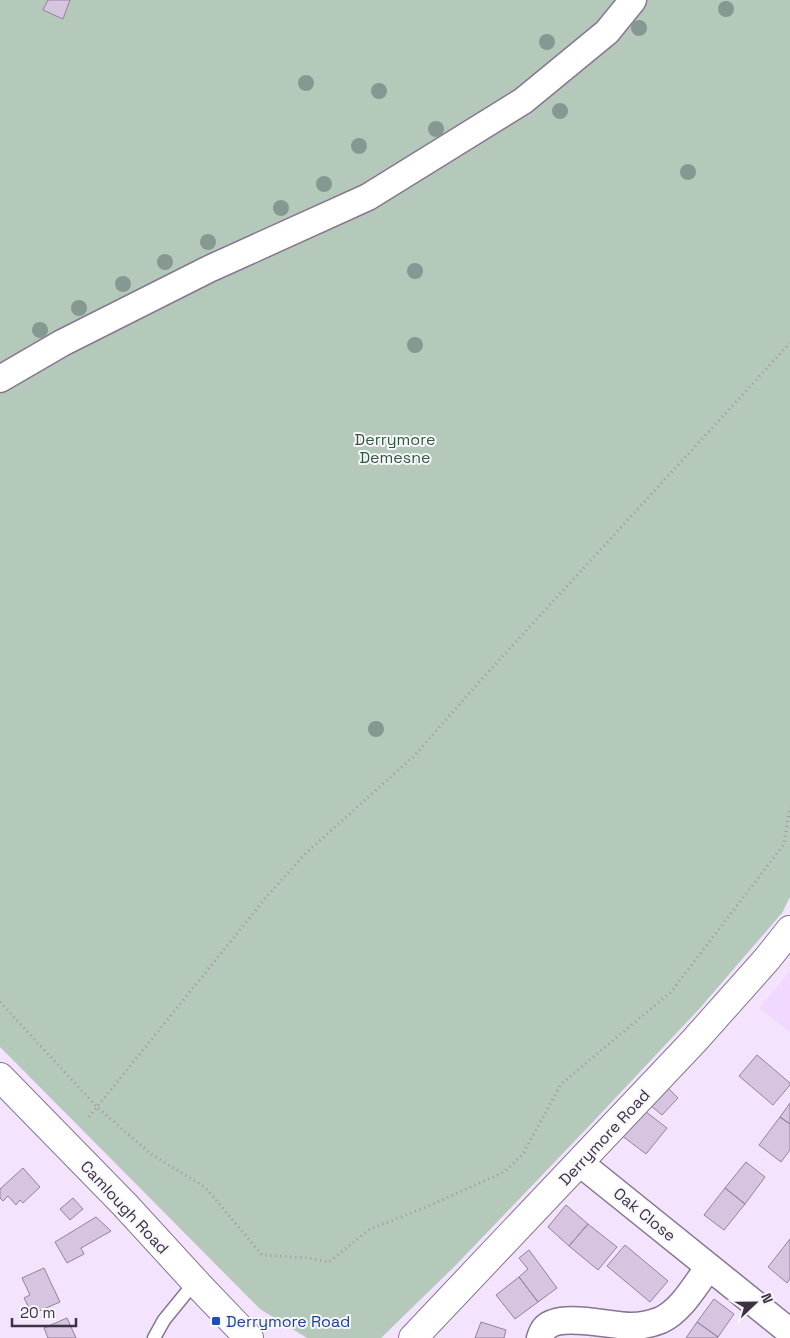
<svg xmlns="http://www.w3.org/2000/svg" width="790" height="1338" font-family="'Space Grotesk',sans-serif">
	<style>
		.built { fill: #f0d8fe }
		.green { fill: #b5c9ba }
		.building { fill: #d7c4e1; stroke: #93819d }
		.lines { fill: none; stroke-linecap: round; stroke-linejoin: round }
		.lane-casing { stroke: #877691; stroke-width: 15 }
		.street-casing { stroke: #877691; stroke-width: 29 }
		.secondary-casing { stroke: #877691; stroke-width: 30 }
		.primary-casing { stroke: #877691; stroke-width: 30 }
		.path { stroke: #a296a9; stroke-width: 3; stroke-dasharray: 1 4; stroke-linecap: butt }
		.lane { stroke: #fff; stroke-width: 12 }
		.street { stroke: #fff; stroke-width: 26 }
		.secondary { stroke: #fff; stroke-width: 28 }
		.primary { stroke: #fff; stroke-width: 28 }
		.tree { fill: #869892 }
		.transit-dot { fill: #1a4fb4; stroke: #f9f5fc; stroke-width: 2 }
		.labels { text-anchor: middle; stroke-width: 4; stroke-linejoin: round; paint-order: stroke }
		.park-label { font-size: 16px; fill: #2c5b3b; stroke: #f9f5fc }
		.street-label { font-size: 16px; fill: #3b333f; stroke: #f9f5fc }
		.transit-label { font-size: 16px; fill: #164399; stroke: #f9f5fc; text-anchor: start }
	</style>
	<rect width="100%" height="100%" fill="#f3e3fc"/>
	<path class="built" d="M790 971V1032L759 1008Z"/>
	<path class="green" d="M0 0H790V897L782 913 700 1008 590 1125 456 1265 381 1338H307L260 1309 0 1047Z"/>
	<path class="building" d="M48 0H70L63 19 43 10Z
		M757 1055 790 1083V1085L773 1105 739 1076Z
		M668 1088 678 1098 662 1115 651 1106Z
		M790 1103V1124L780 1117Z
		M641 1108 667 1128 646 1154 621 1135Z
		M780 1117 790 1124V1150L781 1162 759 1145Z
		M746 1162 765 1177 745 1204 725 1188Z
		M23 1168 40 1187 23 1203 20 1200 16 1205 8 1196 3 1201 0 1198V1189Z
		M725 1188 745 1204 724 1230 704 1215Z
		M73 1198 83 1209 70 1220 60 1209Z
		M566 1205 588 1224 569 1246 548 1227Z
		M96 1217 111 1231 81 1248 84 1254 67 1263 55 1242Z
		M588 1224 617 1247 598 1270 569 1246Z
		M790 1239V1279L787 1283 768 1267Z
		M625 1245 668 1281 650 1302 607 1266Z
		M529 1250 557 1288 538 1302 519 1277 528 1269 519 1258Z
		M44 1268 60 1302 37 1312 34 1306 29 1308 24 1298 30 1295 22 1278Z
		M519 1277 538 1302 515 1319 496 1295Z
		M714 1299 734 1314 718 1337 697 1322Z
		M67 1318 76 1338H48L44 1328Z
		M481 1322 506 1330 504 1338H475Z
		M697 1322 718 1337 717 1338H686Z"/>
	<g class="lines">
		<defs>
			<path id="lane" d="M154 1338 164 1320 195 1282"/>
			<path id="street" d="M0 379 62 343 209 269 368 197 523 101 607 32 633 0
				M580 1163 790 1332
				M540 1338C541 1335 543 1330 545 1328 560 1312 610 1326 631 1326 642 1326 651 1324 661 1320 682 1310 695 1285 709 1267"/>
			<path id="secondary" d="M413 1338 694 1041 767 959 790 930"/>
			<path id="primary" d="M0 1077 125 1205 202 1289 249 1338"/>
		</defs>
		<use href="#lane" class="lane-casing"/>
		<use href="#street" class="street-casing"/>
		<use href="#secondary" class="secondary-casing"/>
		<use href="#primary" class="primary-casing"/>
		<path class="path" d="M0 1002 97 1107 151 1154 205 1187 262 1255 309 1258 329 1262 370 1229 431 1205 504 1172 523 1154 561 1084 671 992 784 844 790 807
			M89 1117 268 895 306 853 413 757 480 681 790 343"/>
		<use href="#lane" class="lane"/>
		<use href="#street" class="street"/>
		<use href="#secondary" class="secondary"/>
		<use href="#primary" class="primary"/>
	</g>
	<g class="tree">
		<circle cx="726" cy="9" r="8"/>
		<circle cx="639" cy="28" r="8"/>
		<circle cx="547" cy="42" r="8"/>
		<circle cx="306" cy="83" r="8"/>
		<circle cx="379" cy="91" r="8"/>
		<circle cx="560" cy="111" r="8"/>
		<circle cx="436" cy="129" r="8"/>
		<circle cx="359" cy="146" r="8"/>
		<circle cx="688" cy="172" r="8"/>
		<circle cx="324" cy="184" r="8"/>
		<circle cx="281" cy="208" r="8"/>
		<circle cx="208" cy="242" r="8"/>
		<circle cx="165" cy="262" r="8"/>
		<circle cx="415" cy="271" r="8"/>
		<circle cx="123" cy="284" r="8"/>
		<circle cx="79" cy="308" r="8"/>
		<circle cx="40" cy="330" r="8"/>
		<circle cx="415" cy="345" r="8"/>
		<circle cx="376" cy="729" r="8"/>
	</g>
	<rect class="transit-dot" x="211" y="1316" width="10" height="10" rx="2.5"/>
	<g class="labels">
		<g class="park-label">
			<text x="395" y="445">Derrymore<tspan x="395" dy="18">Demesne</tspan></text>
		</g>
		<g class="street-label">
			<text transform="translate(604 1137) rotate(-47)" y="6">Derrymore Road</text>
			<text transform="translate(125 1207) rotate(47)" y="6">Camlough Road</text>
			<text transform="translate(645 1214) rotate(39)" y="6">Oak Close</text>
		</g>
		<g class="transit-label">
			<text x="226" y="1327">Derrymore Road</text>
		</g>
	</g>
	<g transform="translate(755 1303) rotate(68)" stroke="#f9f5fc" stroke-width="4" paint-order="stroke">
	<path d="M0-4L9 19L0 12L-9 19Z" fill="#3b333f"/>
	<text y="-8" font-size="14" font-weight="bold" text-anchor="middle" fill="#3b333f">N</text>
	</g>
	<path d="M12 1318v8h64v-8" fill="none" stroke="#3b333f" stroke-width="2.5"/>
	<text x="20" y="1318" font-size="15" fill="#3b333f" stroke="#f9f5fc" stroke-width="4" paint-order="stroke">20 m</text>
</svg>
